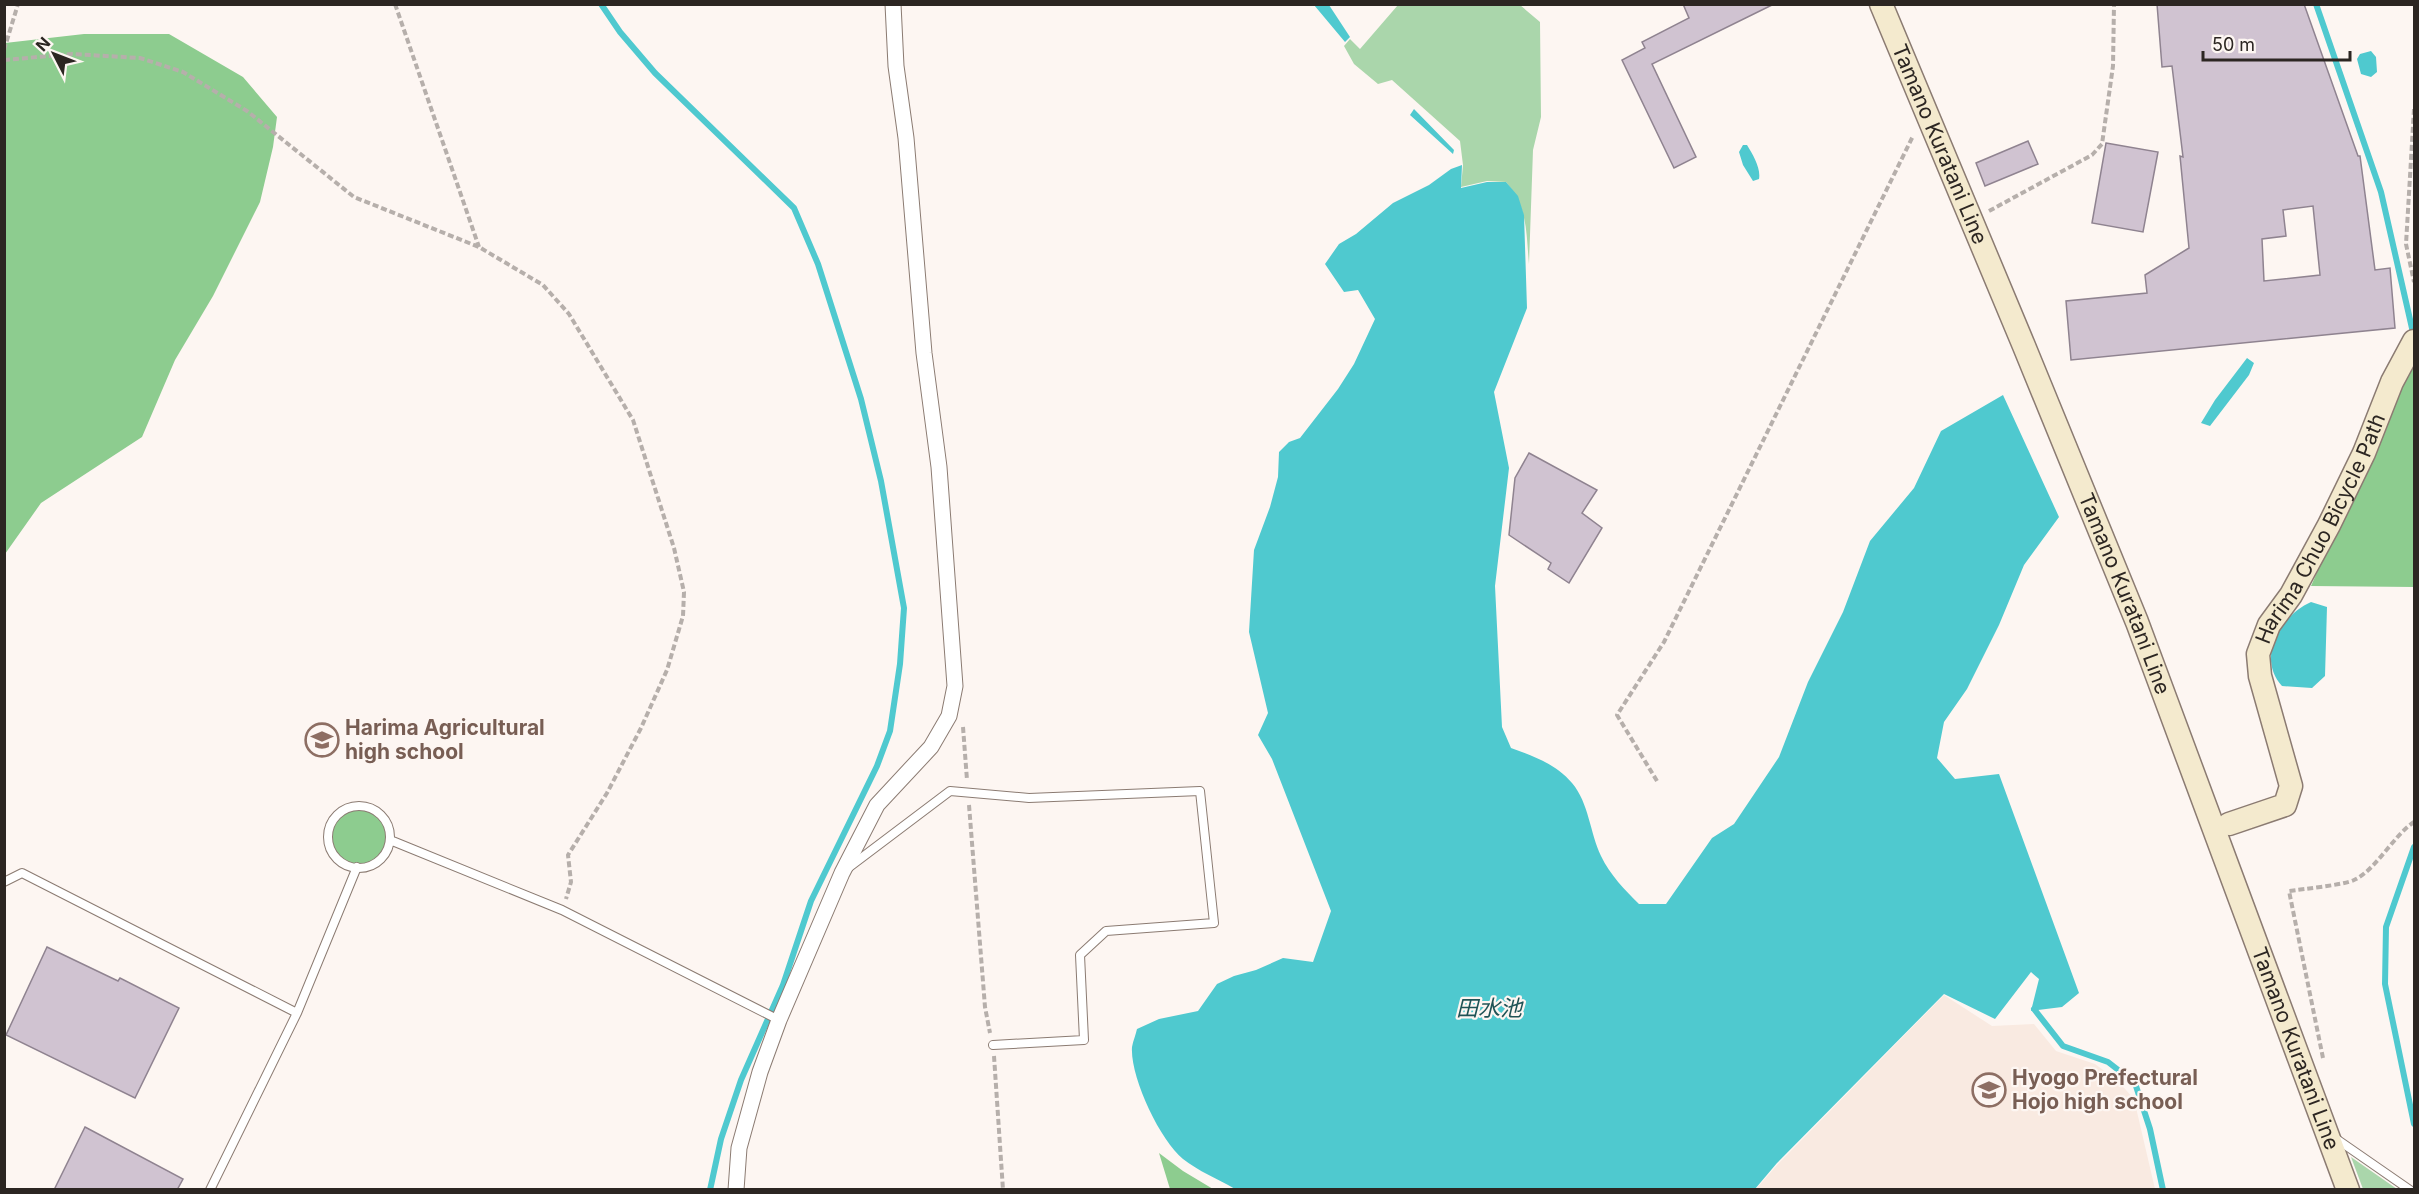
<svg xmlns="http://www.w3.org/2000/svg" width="2419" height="1194" font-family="Inter,'Noto Sans JP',sans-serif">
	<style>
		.built { fill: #f9eae1 }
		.green { fill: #aad6ab }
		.forest { fill: #8dcc8f }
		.water { fill: #4fc9cf }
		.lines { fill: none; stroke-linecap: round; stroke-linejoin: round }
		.stream { stroke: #4fc9cf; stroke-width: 6 }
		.building { fill: #d0c3d1; stroke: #8f8390; stroke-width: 1.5; fill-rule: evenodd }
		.lane-casing { stroke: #8b7b72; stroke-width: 10 }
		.street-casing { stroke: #8b7b72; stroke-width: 17 }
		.secondary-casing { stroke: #8b7b72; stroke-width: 25 }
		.path { stroke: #b6afab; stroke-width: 4; stroke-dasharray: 6 3; stroke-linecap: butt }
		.lane { stroke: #fff; stroke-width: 8 }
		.street { stroke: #fff; stroke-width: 15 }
		.secondary { stroke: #f4eace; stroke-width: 22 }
		.labels { text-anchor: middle; stroke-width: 4.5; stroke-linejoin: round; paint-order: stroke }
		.street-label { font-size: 21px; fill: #2c2622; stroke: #fdf6f2 }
		.education-label { font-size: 21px; font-weight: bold; fill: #785e54; stroke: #fdf6f2; text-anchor: start }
		.water-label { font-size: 22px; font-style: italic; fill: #1f5356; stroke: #fdf6f2 }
	</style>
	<rect width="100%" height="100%" fill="#fdf6f2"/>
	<path class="built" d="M1944 995 1992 1026 2034 1024 2056 1051 2095 1064 2118 1081 2134 1099 2155 1189H1756L1778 1164Z"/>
	<path class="green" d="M1398 5H1520L1540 22 1541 117 1533 150 1529 264C1526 232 1528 207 1506 182L1487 181 1461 187 1463 165 1460 141 1392 80 1378 84 1354 64 1344 46 1350 39 1360 49Z
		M2351 1157 2397 1189H2363Z"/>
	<path class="forest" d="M84 34H169L243 77 277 117 273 147 260 202 213 296 175 360 142 437 41 503 5 554V43Z
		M2414 354V587L2311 586Z
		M330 837a28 28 0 1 1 56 0a28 28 0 1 1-56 0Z
		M1159 1153 1183 1171 1213 1189H1170Z"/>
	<path class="water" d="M1314 5H1329L1350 37 1345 42Z
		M2371 51 2376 57 2377 72 2371 77 2361 74 2357 59 2360 54Z
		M1414 109 1454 150 1453 154 1410 115Z
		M1743 145H1747C1753 155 1761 168 1759 179L1753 181 1743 165 1739 152Z
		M1462 165 1461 188 1487 182H1506L1518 196 1524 215 1527 308 1494 392 1509 468 1495 586 1502 727 1511 748C1533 756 1556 764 1572 783 1589 803 1590 833 1601 856 1610 875 1625 890 1639 904H1666L1712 838 1734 824 1779 757 1808 682 1843 612 1870 541 1914 488 1941 431 2003 395 2059 517 2024 565 1999 625 1967 689 1944 722 1937 758 1955 779 1999 774 2079 993 2062 1007 2031 1011 2039 979 2031 972 1995 1019 1944 994 1777 1163 1755 1189H1235C1218 1179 1198 1171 1183 1159 1160 1140 1130 1077 1132 1047 1133 1041 1136 1034 1137 1029L1159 1019 1198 1011 1217 984 1234 976 1256 970 1283 958 1313 962 1331 911 1272 759 1258 735 1268 713 1249 632 1254 550 1270 507 1278 477 1279 452 1289 442 1300 438 1338 389 1354 364 1375 319 1358 290 1344 292 1325 264 1339 244 1356 234 1393 203 1429 185 1451 169Z
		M2247 358 2254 363 2249 375 2210 426 2201 423 2215 400Z
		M2311 602 2327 607 2325 676 2312 688 2282 686C2256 657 2280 616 2311 602Z"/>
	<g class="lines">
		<path class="stream" d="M601 4 620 32 655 73 794 208 818 264 861 399 881 481 904 608 900 664 890 731 877 766 811 901 783 985 741 1080 721 1139 710 1190
			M2316 4 2381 192 2414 337
			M2414 847 2386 927 2385 984 2414 1124
			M2034 1009 2063 1046 2108 1062 2135 1083 2150 1129 2163 1190"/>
	</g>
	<path class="building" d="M1683 4H1774L1652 64 1696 157 1674 168 1622 60 1645 48 1642 42 1689 18Z
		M2157 4H2304L2358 156H2360L2375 270 2390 268 2395 328 2071 360 2066 301 2147 293 2145 275 2189 248 2180 156 2183 157 2172 66 2162 67ZM2313 206 2320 275 2264 281 2262 239 2286 236 2283 210Z
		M2028 141 2038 164 1985 186 1976 163Z
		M2106 143 2158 152 2143 232 2092 223Z
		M1529 453 1597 490 1582 513 1602 528 1569 583 1548 569 1551 563 1509 535 1515 478Z
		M47 947 118 981 120 978 179 1008 135 1098 6 1035Z
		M85 1127 183 1179 177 1190H54Z"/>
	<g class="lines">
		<defs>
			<path id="lane" d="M328 837a31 31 0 1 1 62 0a31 31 0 1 1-62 0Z
				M390 840 562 910 779 1020
				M848 868 950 791 1029 798 1200 791 1214 923 1106 931 1080 955 1084 1040 993 1045
				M4 882 22 873 297 1013
				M2335 1138 2410 1190
				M210 1190 297 1013 357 867"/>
			<path id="street" d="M736 1190 739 1148 760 1072 779 1020 842 873 877 805 931 747 949 716 955 686 939 467 924 353 906 138 896 66 893 4"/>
			<g id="secondary">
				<path id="s1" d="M1881 4 2024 346 2137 622 2348 1190"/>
				<path id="s2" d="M2229 824 2285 805 2291 786 2260 676 2258 654 2269 625 2291 595 2329 525 2364 453 2392 382 2414 341"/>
			</g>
		</defs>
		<use href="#lane" class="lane-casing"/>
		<use href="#street" class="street-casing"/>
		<use href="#secondary" class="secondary-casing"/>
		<path class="path" d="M395 4 479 247
			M4 50 18 4
			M4 60 72 54 140 58 183 72 247 111 354 197 479 247 543 285 569 314 633 420 674 548 684 592 683 616 667 670 641 728 607 793 568 855 571 882 566 899
			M2414 109 2406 244 2414 282
			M1989 211 2092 155 2102 144 2113 66 2114 4
			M963 727 967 780
			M1657 781 1617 715 1664 642 1913 136
			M969 805 985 1007 990 1033
			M994 1056 1003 1190
			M2323 1058 2289 891C2303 889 2344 885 2354 880 2376 870 2393 836 2414 822"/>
		<use href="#lane" class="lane"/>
		<use href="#street" class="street"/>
		<use href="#secondary" class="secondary"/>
	</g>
	<defs>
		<symbol id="school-ring" viewBox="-11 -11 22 22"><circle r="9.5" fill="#fdf6f2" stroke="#8d6e63" stroke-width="1.5"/><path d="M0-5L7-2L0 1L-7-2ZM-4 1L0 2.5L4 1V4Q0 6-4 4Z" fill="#8d6e63"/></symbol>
	</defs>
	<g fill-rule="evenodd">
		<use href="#school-ring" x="303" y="721" width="38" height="38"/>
		<use href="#school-ring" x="1970" y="1071" width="38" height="38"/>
	</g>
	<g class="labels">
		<g class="street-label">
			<text dy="7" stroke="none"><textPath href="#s1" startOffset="152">Tamano Kuratani Line</textPath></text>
			<text dy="7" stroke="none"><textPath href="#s2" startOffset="356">Harima Chuo Bicycle Path</textPath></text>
			<text dy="7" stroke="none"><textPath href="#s1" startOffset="638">Tamano Kuratani Line</textPath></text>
			<text dy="7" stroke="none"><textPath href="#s1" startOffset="1124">Tamano Kuratani Line</textPath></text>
		</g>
		<g class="education-label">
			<text x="345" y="735">Harima Agricultural<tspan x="345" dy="24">high school</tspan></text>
			<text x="2012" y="1085">Hyogo Prefectural<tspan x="2012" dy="24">Hojo high school</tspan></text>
		</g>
		<g class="water-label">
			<text x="1489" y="1016">田水池</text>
		</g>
	</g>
	<rect width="2419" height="1194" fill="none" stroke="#2c2622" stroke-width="12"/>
	<g transform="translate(54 54) rotate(312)" stroke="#fdf6f2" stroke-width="4.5" paint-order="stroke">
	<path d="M0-4.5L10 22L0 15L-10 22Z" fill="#2c2622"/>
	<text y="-9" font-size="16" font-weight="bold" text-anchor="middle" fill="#2c2622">N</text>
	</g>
	<path d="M2203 51v9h147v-9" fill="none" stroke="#2c2622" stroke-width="3"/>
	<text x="2212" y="51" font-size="18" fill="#2c2622" stroke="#fdf6f2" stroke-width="4.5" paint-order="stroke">50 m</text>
</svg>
